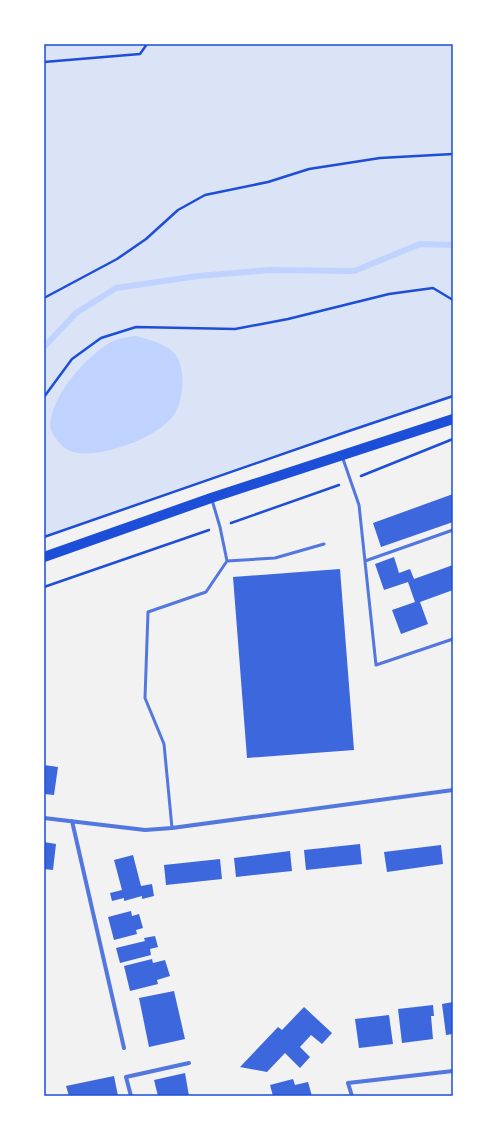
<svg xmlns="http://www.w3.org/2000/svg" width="497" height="1140" font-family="'Nunito Sans',sans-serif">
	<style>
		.green { fill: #dbe4f7 }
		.water { fill: #bfd3fe }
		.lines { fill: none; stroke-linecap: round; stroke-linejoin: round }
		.stream { stroke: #bfd3fe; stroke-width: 6 }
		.building { fill: #3d67dc }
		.path { stroke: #1d4ed8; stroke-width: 2.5 }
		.service { stroke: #5277de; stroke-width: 3 }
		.minor { stroke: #5277de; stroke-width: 4 }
		.primary { stroke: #1d4ed8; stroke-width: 10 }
		.neatline { fill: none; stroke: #1d4ed8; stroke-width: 1.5 }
	</style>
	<rect width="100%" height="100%" fill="#f2f2f2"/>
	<path class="green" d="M44 44H453V398L346 432 44 537Z"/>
	<path class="water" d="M136 336C150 340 164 343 174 353 186 365 184 398 176 411 174 416 168 422 164 425 146 441 91 462 68 450 64 448 60 444 57 440 55 437 52 433 51 430 46 400 88 354 113 341 120 338 128 337 136 336Z"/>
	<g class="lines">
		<path class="stream" d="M44 347 76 313 116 288 198 276 270 270 354 271 420 244 453 245"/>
	</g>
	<path class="building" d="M453 494V522L381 547 373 523Z
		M394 557 399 573 410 569 414 579 453 565V590L420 602 428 624 401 634 392 610 415 602 408 582 384 590 375 564Z
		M340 569 354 750 247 758 233 577Z
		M44 765 58 767 54 795 44 794Z
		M44 842 56 844 53 870 44 869Z
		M360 844 362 864 306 870 304 850Z
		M441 845 443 864 387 872 384 852Z
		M290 851 292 871 236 877 234 858Z
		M133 855 141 886 152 884 154 896 142 899V896L124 901V898L112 901 110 893 122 890 114 860Z
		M220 859 222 879 166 885 164 865Z
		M131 911 132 916 139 914 143 928 136 930 137 934 114 940 108 917Z
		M155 936 158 947 150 949 151 955 120 963 116 948 145 941 144 938Z
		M152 959 153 963 165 960 170 976 157 980 158 984 130 991 124 966Z
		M174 991 185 1039 149 1047 139 998Z
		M453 1002V1034L446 1035 442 1004Z
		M433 1005 434 1016H431L433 1039 402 1043 398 1009Z
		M304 1007 332 1033 322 1044 311 1035 300 1047 310 1057 300 1068 285 1053 267 1072 240 1067 278 1027 282 1030Z
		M389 1015 393 1044 359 1048 355 1019Z
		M185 1073 189 1096H158L154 1080Z
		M114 1076 118 1096H69L66 1086Z
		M293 1079 295 1085 308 1082 312 1096H273L270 1085Z"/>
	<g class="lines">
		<path class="path" d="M44 62 140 54 147 44
			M44 298 117 259 146 239 178 210 205 195 268 182 309 169 380 158 453 154
			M44 397 72 359 101 338 136 327 235 329 288 319 389 294 433 288 453 300
			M361 476 453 439
			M231 523 339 485
			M44 537 346 432 453 396
			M44 587 209 530"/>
		<path class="service" d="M342 456 359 505 376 665 453 639
			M227 561 275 558 324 544
			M365 561 453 530
			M172 828 164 744 145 698 148 612 206 592 227 561 220 527 212 500"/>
		<path class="minor" d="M44 818 145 830 172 828 453 790
			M72 821 124 1048
			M131 1096 126 1077 189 1063
			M352 1096 348 1083 453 1071"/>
		<path class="primary" d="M44 557 211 498 453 419"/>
	</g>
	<rect width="497" height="1140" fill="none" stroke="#ffffff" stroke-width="90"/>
	<rect x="45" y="45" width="407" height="1050" class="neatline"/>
</svg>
